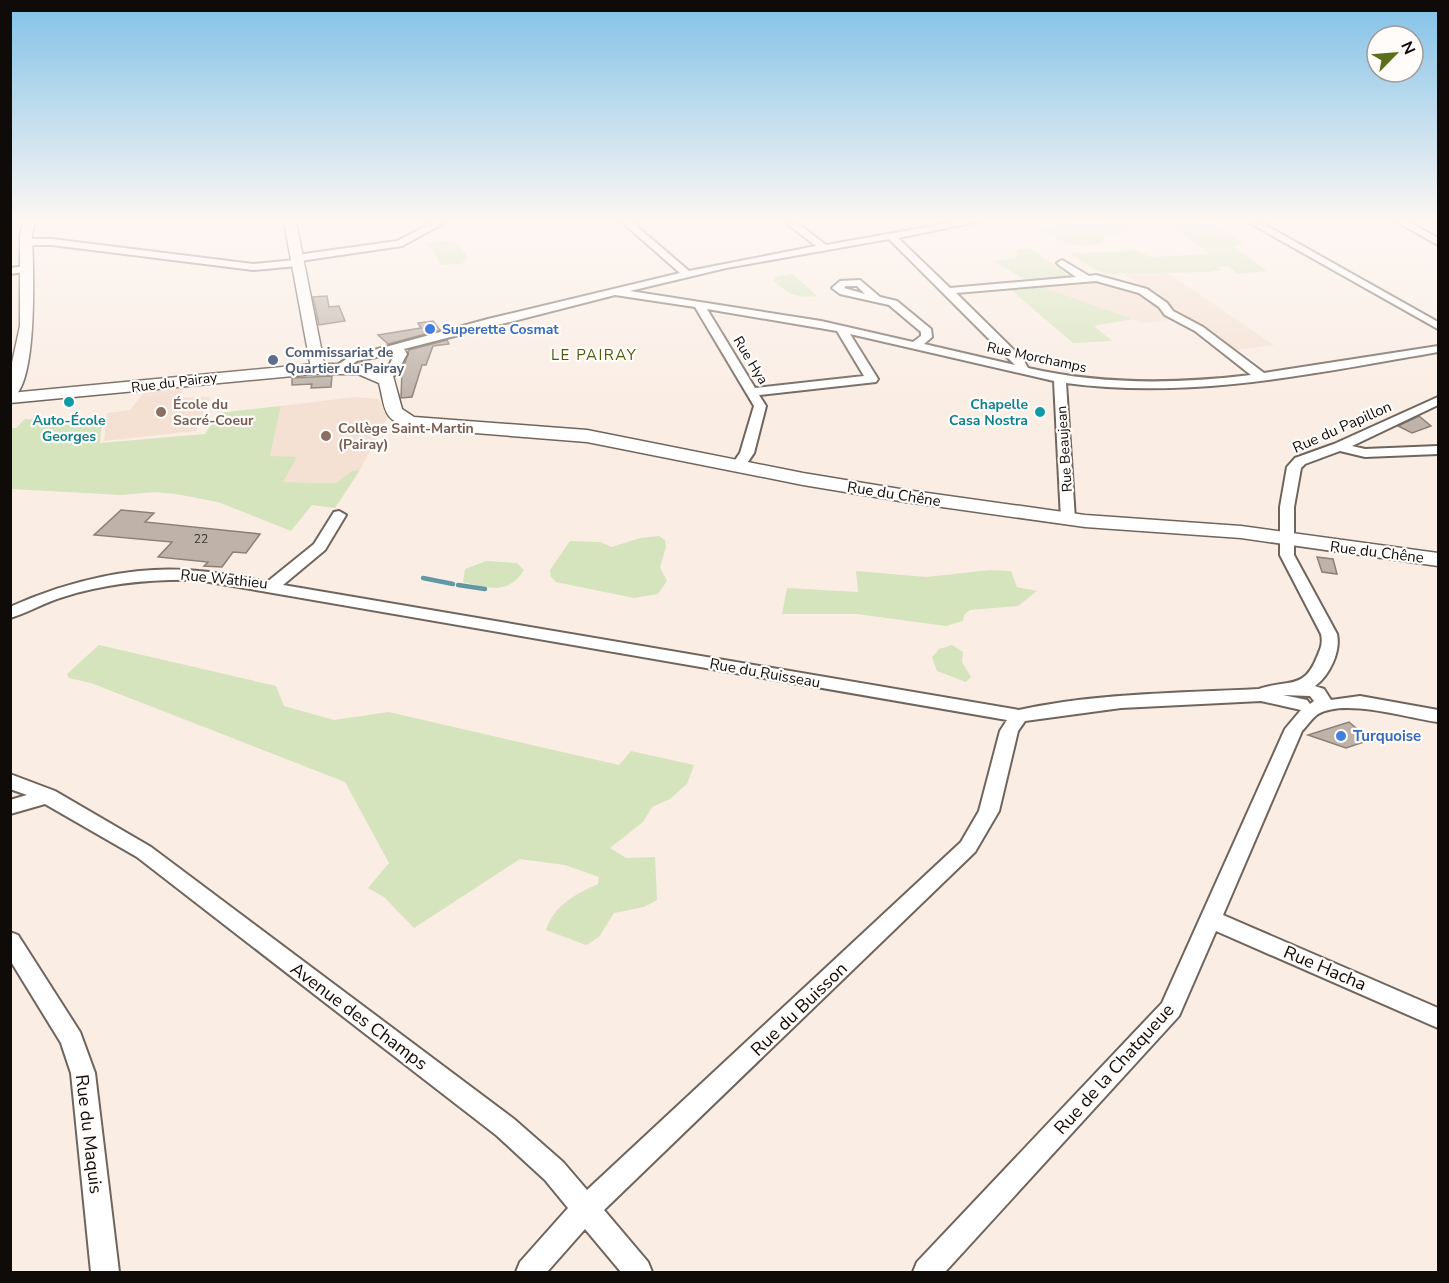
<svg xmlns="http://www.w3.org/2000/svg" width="1449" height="1283" font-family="'Nunito Sans',sans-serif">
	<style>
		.built { fill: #f4e1d3 }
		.green { fill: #d5e4bd }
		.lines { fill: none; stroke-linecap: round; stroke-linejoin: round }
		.stream { stroke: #6298a3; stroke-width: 4.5 }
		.building { fill: #beb2a9; stroke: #8b8077; stroke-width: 1.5 }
		.minor-casing { stroke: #70655d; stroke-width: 4 }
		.tertiary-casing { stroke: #70655d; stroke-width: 3 }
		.secondary-casing { stroke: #70655d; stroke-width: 3 }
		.minor { fill: #fff; fill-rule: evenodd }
		.tertiary { fill: #fff; fill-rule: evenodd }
		.secondary { fill: #fff; fill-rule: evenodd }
		.shop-dot { fill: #3f7fe0; stroke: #fffcfa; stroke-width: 2 }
		.service-dot { fill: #5c6f8a; stroke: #fffcfa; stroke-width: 2 }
		.culture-dot { fill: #0f9aa8; stroke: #fffcfa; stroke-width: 2 }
		.education-dot { fill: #8d6e63; stroke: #fffcfa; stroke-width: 2 }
		.labels { text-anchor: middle; stroke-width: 4.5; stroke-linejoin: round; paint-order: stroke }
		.number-label { font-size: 12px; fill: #3b3530 }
		.far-shop-label { font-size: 14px; font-weight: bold; fill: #366cbe; stroke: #fffcfa; text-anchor: start }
		.far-service-label { font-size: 14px; font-weight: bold; fill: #4e5e75; stroke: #fffcfa; text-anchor: start }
		.far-street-label { font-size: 14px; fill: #0f0b08; stroke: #fffcfa }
		.far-education-label { font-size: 14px; font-weight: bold; fill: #785e54; stroke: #fffcfa; text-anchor: start }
		.far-culture-label { font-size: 14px; font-weight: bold; fill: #0d838f; stroke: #fffcfa; text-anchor: end }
		.far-quarter-label { font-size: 15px; letter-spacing: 1.5px; fill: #4b5b0c; stroke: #fffcfa }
		.street-label { font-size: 15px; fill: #0f0b08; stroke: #fffcfa }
		.shop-label { font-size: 15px; font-weight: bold; fill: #366cbe; stroke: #fffcfa; text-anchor: start }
		.near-street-label { font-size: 18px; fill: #0f0b08; stroke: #fffcfa }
	</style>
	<rect width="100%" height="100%" fill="#faede4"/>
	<path class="built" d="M1161 269 1261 336 1274 345 1236 350 1123 273Z
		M1104 281 1135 290 1165 312 1162 314 1176 319 1143 323 1039 286Z
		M185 384 180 398 210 397 196 431 104 441 107 413 130 410 146 390Z
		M354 397 379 399 387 418 360 470 352 471 336 483 282 482 270 456 281 406Z"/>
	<path class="green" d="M1088 222H1133L1132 229 1104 238 1102 243C1073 249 1062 243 1036 228Z
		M1167 222H1213L1243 243 1234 247 1267 271 1238 274 1228 266 1218 267 1221 270 1209 272 1108 274 1094 270 1070 253 1137 251 1150 257 1210 254Z
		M444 241 458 243 468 258 461 264 440 265 434 251 426 244Z
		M1030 248 1071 277 1029 282 994 261 1016 258 1017 250Z
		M793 274 817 296C798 299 788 294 774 281L775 277Z
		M1039 286 1133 319 1094 326 1112 341 1073 343 1010 289Z
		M281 406 270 456 297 457 283 482 336 483 352 471 360 470 335 508 312 505 291 531 218 502 176 494 155 492 122 495 11 489V428H16L25 419 102 423 100 443 205 434 218 413Z
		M659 536 665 540 666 547 660 567 667 581 658 594 634 598 556 582 551 577 550 570 570 541 600 542 612 547 640 538Z
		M486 561 517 563 524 570C509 595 487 588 463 582L465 569Z
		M991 570 1011 571 1017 587 1037 591 1018 606 970 610 964 615 963 621 946 626 857 614H782L787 588 858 592 856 571 926 577Z
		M99 645 276 686 284 706 334 720 389 712 619 765 631 751 694 765 687 784 670 799 652 807 643 822 610 848 626 858 655 857 657 900 644 907 614 913 599 937 586 945 546 930C554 905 576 894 598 884L599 877 565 865 520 859 414 928 384 897 368 888 389 863 345 782 91 683 69 678 67 674Z
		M952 645 963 652 962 662 971 677 966 682 937 671 932 657 939 649Z"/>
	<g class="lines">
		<path class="stream" d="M423 578 453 584
			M458 585 485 589"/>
	</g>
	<path class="building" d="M327 296 329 307 339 306 345 321 319 325 313 297Z
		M433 321 440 330 388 344 378 335 421 328 418 323Z
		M447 340 449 344 433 346 426 365H422L412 397 401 398 402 372 409 350Z
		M332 376 331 387 311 388 312 384 292 385V378Z
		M1419 416 1431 426 1412 433 1398 426Z
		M121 510 154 513 145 522 260 534 246 553 233 552 222 567 204 566 208 562 158 557 172 542 94 535Z
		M1317 557 1333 559 1337 574 1322 572Z
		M1349 722 1370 740 1346 748 1308 735Z"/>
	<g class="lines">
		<defs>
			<path id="minor" d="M434 222H446L402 246 300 261 303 263 298 266 253 270 52 245H26L21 242 26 239H52L253 264 295 260 292 258 297 255 397 241Z
				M622 222H632L689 271 816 246 785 222H796L826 245 956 222H976L898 238 950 288 1076 277 1059 265 1057 263 1062 260 1089 276 1096 275 1147 289 1167 303 1173 311 1203 327 1264 373 1438 346V352C1316 373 1191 400 1066 383L1075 519 1068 523 1061 519 1054 381 850 334 878 379 876 382 759 395 766 406 754 453 743 469 738 470 731 466 740 453 754 406 695 307 615 295 404 349 407 354 396 374 387 380 377 377 387 370 395 353 357 361 342 371 332 369 349 357 488 319 680 273ZM889 239 1015 365 924 344 932 337 931 329 897 301 880 297 860 280 840 281 832 288 840 294 889 305 921 332V336L913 342 821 321 630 291 726 268ZM1096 281 1139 293 1159 307 1165 315 1195 331 1251 375C1176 384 1102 385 1028 368L1023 359 956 293ZM846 286H857L865 294 844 288ZM707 309 837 331 864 376 755 388Z
				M1248 222H1260L1438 322V329Z
				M1397 222H1409L1438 238V245Z
				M27 266 31 267V271L10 274V268Z
				M1438 397V405L1352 446 1365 449 1438 446V454L1365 457 1340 451 1305 464 1301 468 1294 507V555L1337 634C1341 652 1329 676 1315 686L1324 689 1331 700 1360 696 1438 710V722C1408 718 1345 698 1318 714 1312 718 1307 726 1302 731L1223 915 1438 1008V1028L1216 931 1179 1016 945 1272H913L917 1262 1162 1003 1285 729 1301 710 1261 701 1121 708 1025 721 1018 731 999 811 975 852 604 1210 648 1262 652 1272H621L585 1229 547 1272H516L520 1262 568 1208 545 1180 496 1135 137 857 45 804 10 814V800L27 795 10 789V774L55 791 151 847 514 1119 563 1162 587 1190 961 842 979 811 1000 731 1007 720 198 580C152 579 107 583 63 597 45 602 28 613 10 618V607C67 581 137 564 199 571 222 573 245 578 267 582L314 544 334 512 339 511 346 515 325 550 283 585 1019 710C1097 693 1179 693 1259 689 1286 679 1304 691 1317 657 1321 648 1323 643 1321 634L1280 555V507L1287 467 1295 458 1334 444ZM1283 695 1310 696 1314 701 1310 704 1307 700Z
				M10 932 18 935 80 1032 95 1073 119 1272H91L71 1073 61 1043 10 960Z"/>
			<path id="tertiary" d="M23 222H35L32 235C33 261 39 391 10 399V372L20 326V235Z
				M284 222H296L325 368 318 372 311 368Z"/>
			<path id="secondary" d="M314 364C343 364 367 362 393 376L402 409 414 417 587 430 803 473 906 490 1085 515 1241 526 1438 553V566L1241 538 1085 527 906 502 803 485 587 442 412 428C381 420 386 409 379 383L358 374H314L10 403V393Z"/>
		</defs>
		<use href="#minor" class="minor-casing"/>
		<use href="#tertiary" class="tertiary-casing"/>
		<use href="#secondary" class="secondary-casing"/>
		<use href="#minor" class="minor"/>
		<use href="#tertiary" class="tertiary"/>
		<use href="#secondary" class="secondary"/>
	</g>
	<linearGradient id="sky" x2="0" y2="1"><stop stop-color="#81c1e7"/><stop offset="0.55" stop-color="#fdf7f3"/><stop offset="1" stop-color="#fdf7f3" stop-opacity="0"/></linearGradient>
	<rect width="1449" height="402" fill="url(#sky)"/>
	<g class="shop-dot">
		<circle cx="430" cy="329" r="6"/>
		<circle cx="1341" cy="736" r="6"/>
	</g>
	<circle class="service-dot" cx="273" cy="360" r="6"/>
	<g class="culture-dot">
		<circle cx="69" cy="402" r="6"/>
		<circle cx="1040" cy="412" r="6"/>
	</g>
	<g class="education-dot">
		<circle cx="161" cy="412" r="6"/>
		<circle cx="326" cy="436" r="6"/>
	</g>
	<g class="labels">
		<g class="number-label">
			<text x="201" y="543">22</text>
		</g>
		<g class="far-shop-label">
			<text x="442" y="334">Superette Cosmat</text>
		</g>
		<g class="far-service-label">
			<text x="285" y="357">Commissariat de<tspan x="285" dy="16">Quartier du Pairay</tspan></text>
		</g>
		<g class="far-street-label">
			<text transform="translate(1037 357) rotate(12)" y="5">Rue Morchamps</text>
			<text transform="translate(751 360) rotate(59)" y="5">Rue Hya</text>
			<text transform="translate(174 382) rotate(-7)" y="5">Rue du Pairay</text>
			<text transform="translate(1064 449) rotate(-94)" y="5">Rue Beaujean</text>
		</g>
		<g class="far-education-label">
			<text x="173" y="409">École du<tspan x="173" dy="16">Sacré-Coeur</tspan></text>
			<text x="338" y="433">Collège Saint-Martin<tspan x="338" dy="16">(Pairay)</tspan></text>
		</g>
		<g class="far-culture-label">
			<text x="1028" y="409">Chapelle<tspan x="1028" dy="16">Casa Nostra</tspan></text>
			<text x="69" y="425" text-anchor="middle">Auto-École<tspan x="69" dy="16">Georges</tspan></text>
		</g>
		<g class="far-quarter-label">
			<text x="594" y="360">LE PAIRAY</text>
		</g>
		<g class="street-label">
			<text transform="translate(1342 427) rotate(-24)" y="5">Rue du Papillon</text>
			<text transform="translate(894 494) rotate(9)" y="5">Rue du Chêne</text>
			<text transform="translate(1377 552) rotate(7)" y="5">Rue du Chêne</text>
			<text transform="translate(224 579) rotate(6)" y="5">Rue Wathieu</text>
			<text transform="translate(765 673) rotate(10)" y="5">Rue du Ruisseau</text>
		</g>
		<g class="shop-label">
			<text x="1353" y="741">Turquoise</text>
		</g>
		<g class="near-street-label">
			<text transform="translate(1325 968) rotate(23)" y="6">Rue Hacha</text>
			<text transform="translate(799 1009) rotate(-44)" y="6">Rue du Buisson</text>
			<text transform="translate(359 1016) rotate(37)" y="6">Avenue des Champs</text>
			<text transform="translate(1114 1069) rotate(-48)" y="6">Rue de la Chatqueue</text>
			<text transform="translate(89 1134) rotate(83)" y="6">Rue du Maquis</text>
		</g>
	</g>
	<rect width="1449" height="1283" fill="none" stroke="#0f0b08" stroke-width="24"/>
	<g transform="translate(1395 54) rotate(65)"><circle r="28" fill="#fffcfa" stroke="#9f9c99" stroke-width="1.5"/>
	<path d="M0-4.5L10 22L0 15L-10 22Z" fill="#5b6e1b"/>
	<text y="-9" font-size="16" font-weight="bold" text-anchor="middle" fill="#0f0b08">N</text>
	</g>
</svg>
